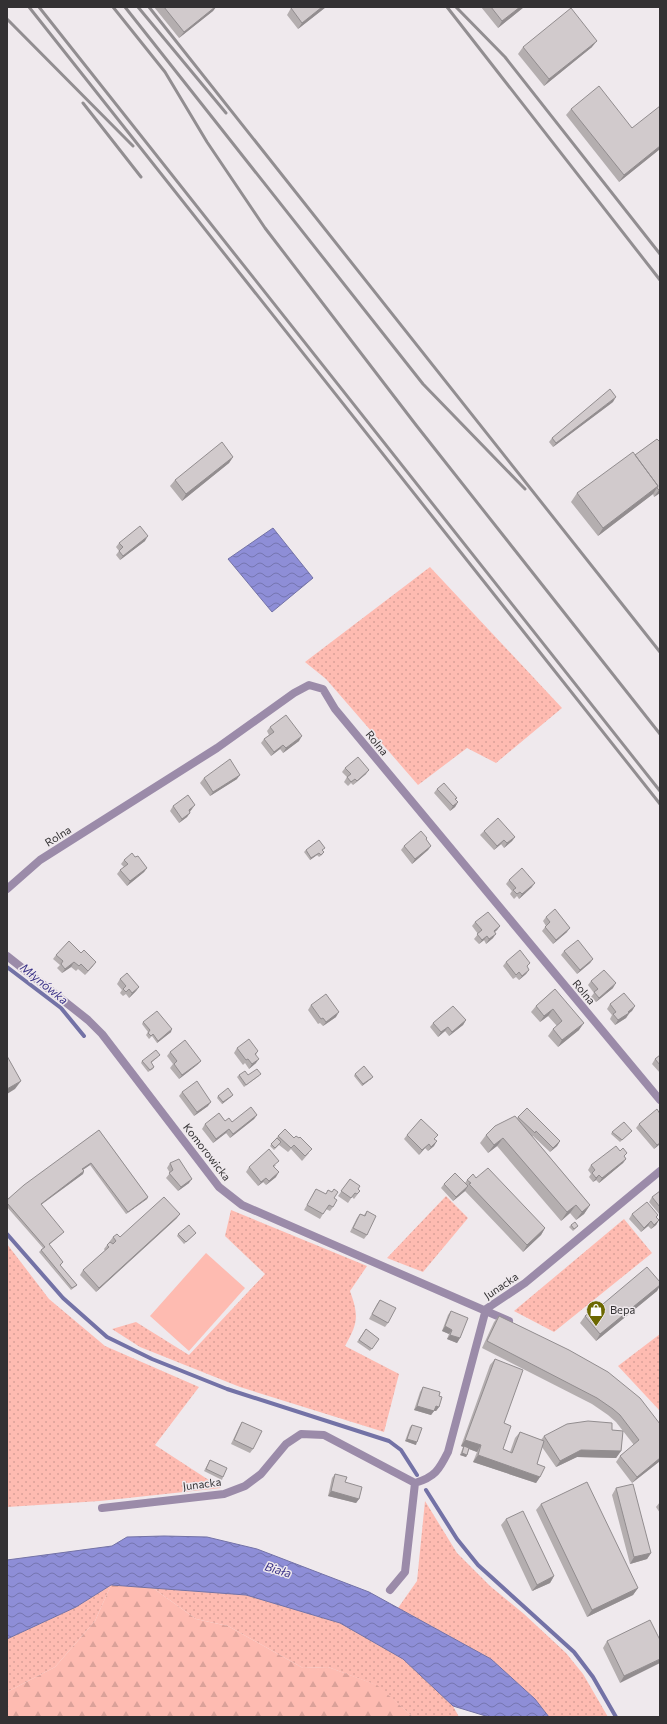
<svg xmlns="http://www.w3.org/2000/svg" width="667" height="1724" font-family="Commissioner,sans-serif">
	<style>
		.grass { fill: url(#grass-dots) }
		.forest { fill: url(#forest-firs) }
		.green { fill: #febbb1 }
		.water { fill: url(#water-waves); stroke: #7372a6 }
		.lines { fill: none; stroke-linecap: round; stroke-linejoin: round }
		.stream { stroke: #7372a6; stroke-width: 4 }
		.street { stroke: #9b8ba9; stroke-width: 8 }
		.rail { stroke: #928e91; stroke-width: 3 }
		.wall { fill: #b4aeaf }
		.shaded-wall { fill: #928d8f }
		.building { fill: #d1cacc; stroke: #928d8f }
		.labels { text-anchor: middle; stroke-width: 3; stroke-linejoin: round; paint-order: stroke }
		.street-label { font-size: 11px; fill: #333133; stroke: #efe9ed }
		.poi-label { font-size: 11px; fill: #333133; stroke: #efe9ed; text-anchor: start }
		.water-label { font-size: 12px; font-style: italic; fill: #3d3489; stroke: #efe9ed }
	</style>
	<defs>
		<pattern id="grass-dots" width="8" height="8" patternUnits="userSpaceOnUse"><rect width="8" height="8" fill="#febbb1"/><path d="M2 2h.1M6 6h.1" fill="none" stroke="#daa199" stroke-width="1.8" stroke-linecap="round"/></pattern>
		<pattern id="forest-firs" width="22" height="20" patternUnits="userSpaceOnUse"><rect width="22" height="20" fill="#febbb1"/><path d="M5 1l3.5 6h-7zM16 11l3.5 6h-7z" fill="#daa199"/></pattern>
		<pattern id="water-waves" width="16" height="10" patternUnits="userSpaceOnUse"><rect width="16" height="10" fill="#8e8ed7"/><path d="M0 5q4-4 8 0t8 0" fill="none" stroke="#7575af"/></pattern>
	</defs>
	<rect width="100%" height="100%" fill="#efe9ed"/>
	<path class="grass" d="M430 567 562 708 496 763 467 748 418 785 326 679 305 662Z
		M446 1196 468 1218 423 1272 387 1258Z
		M231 1210 367 1266 350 1291C359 1316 358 1323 345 1346L399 1374 384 1432 240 1387 140 1347 112 1329 136 1322 189 1355 265 1274 225 1236Z
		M624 1219 652 1253 554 1332 514 1311Z
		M7 1244 49 1299 105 1346 199 1387 155 1445 221 1488 100 1501 7 1507Z
		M660 1334V1411L618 1366Z
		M425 1501 457 1553 490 1586 524 1614 566 1653 583 1674 608 1717H549L535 1699 491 1659 398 1608 417 1581Z
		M111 1585 95 1621 55 1667 7 1692V1639L76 1607Z
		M153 1588 246 1595 340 1623 403 1659 453 1706 459 1717H413L376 1685 328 1667 303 1668 228 1626 196 1619Z"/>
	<path class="forest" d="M111 1585 153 1588 196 1619 228 1626 303 1668 328 1667 377 1685 413 1717H7V1692L55 1667 95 1621Z"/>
	<path class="green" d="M206 1253 245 1288 189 1351 150 1316Z"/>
	<path class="water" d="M273 528 313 578 272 612 228 559Z
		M164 1536 207 1537 257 1549 369 1592 491 1659 535 1699 549 1717H489L453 1706 403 1659 340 1623 246 1595 111 1585 76 1607 7 1639V1560L112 1546 127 1537Z"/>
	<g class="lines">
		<path class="stream" d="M7 967 61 1008 84 1036
			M7 1234 63 1298 107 1337 152 1359 227 1389 389 1441 401 1450 417 1475
			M426 1490 457 1539 478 1565 574 1652 593 1677 616 1717"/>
		<path class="street" d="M7 889 40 860 217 748 294 693 309 685 323 689 335 709 660 1100
			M7 956 88 1020 102 1034 219 1187 242 1205 509 1321
			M102 1508 224 1494 245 1486 261 1474 286 1444 301 1434 324 1435 415 1483
			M390 1590 405 1572 415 1483C435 1477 439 1470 448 1452L486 1309 525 1283 660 1171"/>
		<path class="rail" d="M29 7 660 804
			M39 7 660 791
			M113 7 165 72 207 142 265 228 416 425 660 734
			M125 7 423 384 525 489
			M138 7 226 113
			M149 7 660 652
			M447 7 660 280
			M456 7 505 57 660 254
			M7 19 133 146
			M83 103 141 177"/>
	</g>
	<path class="wall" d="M154 7H216L213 11 179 38Z
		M326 7 298 29 287 15 291 8Z
		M481 7H524L498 28Z
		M523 47H592L544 86 518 54Z
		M571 109 632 128 660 149 619 182 566 115Z
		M613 402 553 447 549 442 552 438Z
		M657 439 660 493 654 497 653 494 598 536 571 502 577 493 635 455Z
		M233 457 229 463 182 501 170 486 175 480Z
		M145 541 120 560 116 555 119 551 116 547 119 543Z
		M270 727 299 741 283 753 280 749 271 756 261 743 264 739 269 735 267 731Z
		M345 768 366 774 353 785 351 783 348 786 344 782 347 777 342 772Z
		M204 778 237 779 210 796 200 783Z
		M437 789 457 798 455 800 458 802 455 807 450 811 434 793Z
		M173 806 192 809 190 812 187 817 179 823 170 811Z
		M484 831 515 837 512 841 504 848 501 844 494 850 480 835Z
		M426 839 431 846 428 850 412 864 401 850 404 846Z
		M306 850H323L322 851 324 852 322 855 319 857 317 855 310 860 304 852Z
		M124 860 147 868 144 872 127 886 117 874 120 870 124 867 121 864Z
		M509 880 532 887 519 899 517 896 514 899 510 894 512 891 506 884Z
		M546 917 567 932 553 944 542 931 546 926 543 921Z
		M475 922 500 926 497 930 495 932 493 938 486 944 484 940 479 944 474 939 478 934 472 926Z
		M564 951 593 959 590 963 577 974 561 955Z
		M56 955 93 966 85 975 78 969 76 971 71 967 62 973 57 968 60 965 53 959Z
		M506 962 527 967 529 970 526 974 519 980 516 977 513 979 503 966Z
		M120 979 139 987 136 991 129 998 126 994 123 996 120 993 122 990 117 984Z
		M591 981 613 988 596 1002 591 997 594 993 588 985Z
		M555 989 579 1030 558 1047 548 1036 553 1029 557 1026 548 1016 540 1022 531 1012 536 1006Z
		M610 1004 635 1006 626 1018 615 1025 610 1019 612 1015 607 1009Z
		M311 1005 336 1017 323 1026 320 1023 318 1024 308 1010Z
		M466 1020 463 1025 449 1036 445 1031 438 1037 430 1027 433 1023Z
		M143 1022 171 1032 157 1043 152 1036 149 1039 146 1035 148 1032 142 1024Z
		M237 1048 258 1051 256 1055V1063L249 1069 245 1063 243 1065 234 1053Z
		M170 1052 201 1061 197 1065 179 1079 170 1068 173 1064 167 1056Z
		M660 1055V1073L652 1064 655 1059Z
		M158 1057 151 1063 154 1067 153 1069 148 1072 141 1063 142 1061Z
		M355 1074 371 1079 362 1086 354 1076Z
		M239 1075H248L259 1076 244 1087 237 1077Z
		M182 1092 208 1106 194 1116 179 1096Z
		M233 1095 231 1097 222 1104 217 1098 218 1096Z
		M660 1114V1144L654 1149 636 1128 639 1124Z
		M257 1115 254 1119 230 1138 226 1133 213 1143 202 1129 205 1124 225 1121 232 1122Z
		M518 1117 560 1141 557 1146 550 1152 533 1136H532L590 1205 584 1214 576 1220 570 1213 561 1221 497 1146 488 1153 480 1143 486 1135 517 1118Z
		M99 1130 148 1197 147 1199 126 1214 90 1165 83 1170 84 1171 83 1174 41 1205 62 1234 49 1245 62 1264 60 1265 77 1285 75 1287 71 1290 39 1252 43 1248 7 1207V1200Z
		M612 1132 630 1133 620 1142 611 1134Z
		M407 1135 435 1139 434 1146 428 1151 425 1148 419 1155 404 1139Z
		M278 1136 309 1153 302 1161 291 1149 288 1152 279 1145 274 1150 270 1146Z
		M625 1157 626 1159 623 1163 599 1183 596 1180 593 1182 589 1177 591 1174 588 1170 591 1165Z
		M170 1163 189 1183 178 1191 166 1178 170 1173 167 1168Z
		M276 1165 274 1167 276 1177 266 1185 263 1182 258 1186 246 1172 249 1167Z
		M476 1178 545 1228 541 1235 523 1252 465 1191 453 1201 441 1188 444 1184 465 1183 467 1180Z
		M350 1179 358 1189 360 1191 354 1199 352 1197 348 1203 338 1196Z
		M316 1189 326 1194 328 1190 334 1198 333 1207 330 1211 326 1209 320 1219 304 1210Z
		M660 1191V1215L649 1202 652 1197Z
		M367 1211V1235L364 1239 350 1232 357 1218 360 1214 364 1215Z
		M632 1214 658 1215 656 1218 659 1220 656 1225 651 1229 648 1226 641 1232 629 1219Z
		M177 1218 96 1292 80 1275 83 1270 105 1251 104 1249 113 1237H120Z
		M571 1225 578 1226 573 1231 569 1227Z
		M196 1233 194 1235 184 1244 177 1236 178 1234Z
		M660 1282V1286L657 1291 596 1341 580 1323 585 1316 603 1304Z
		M380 1300 388 1323 385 1327 369 1319 377 1304Z
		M451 1311 460 1338 457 1343 447 1339 449 1334 442 1331 448 1315Z
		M499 1316 660 1424V1461L632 1483 616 1462 620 1456 634 1445 623 1431 621 1451 616 1458 577 1457 556 1467 542 1447 537 1464 540 1477 536 1483 473 1462 477 1452 469 1449 467 1455 466 1457 460 1455 463 1447 461 1446 490 1365 495 1359 504 1423 503 1449 510 1452 515 1438 520 1432 541 1440 544 1436 612 1430 623 1431 616 1422 608 1415 592 1404 482 1348 494 1322Z
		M366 1329 379 1339 370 1351 357 1342Z
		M423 1387 439 1396V1407L436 1411H434L431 1415 414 1410 420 1392Z
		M242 1422 253 1449 250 1453 231 1444 239 1427Z
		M412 1425 416 1445 405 1441 410 1427Z
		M210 1460 223 1477 222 1480 204 1471Z
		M335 1474 345 1482 359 1499 356 1503 328 1496 332 1478Z
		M616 1488 651 1553 647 1559 630 1564 612 1495Z
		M660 1502V1513L656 1507Z
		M541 1504 638 1588 633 1595 587 1617 536 1510Z
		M506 1519 554 1576 550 1583 532 1591 501 1525Z
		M660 1640 620 1683 603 1648 607 1641Z"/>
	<path class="shaded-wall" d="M215 7H216L213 11 179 38 184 32Z
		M322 7H326L298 29 302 23Z
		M520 7H524L498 28 502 21Z
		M597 41 592 47 544 86 549 79Z
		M660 146V149L619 182 624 175Z
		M616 397 613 402 553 447 556 443Z
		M233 457 229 463 182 501 186 494Z
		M658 486 653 494 598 536 603 528Z
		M659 490H660V493L654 497Z
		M148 536 145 541 120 560 123 556Z
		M302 736 299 741 283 753 286 748Z
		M283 745 280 749 271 756 274 752Z
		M369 770 366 774 353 785 357 781Z
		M240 775 237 779 210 796 213 792Z
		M458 802 455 807 450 811 453 806Z
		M195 805 192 809 186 815 189 810Z
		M190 813 187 817 179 823 182 819Z
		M515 837 512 841 504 848 507 843Z
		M504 840 501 844 494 850 497 846Z
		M431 846 428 850 412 864 415 859Z
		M319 853 317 855 310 860 311 858Z
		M147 868 144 872 127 886 130 881Z
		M535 883 532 887 519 899 522 894Z
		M500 926 497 930 491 935 494 931Z
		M570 928 567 932 553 944 556 940Z
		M496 934 493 938 486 944 489 939Z
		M487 936 484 940 479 944 482 940Z
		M593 959 590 963 577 974 580 970Z
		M74 962 71 967 62 973 65 969Z
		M96 962 93 966 85 975 88 971Z
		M529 970 526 974 519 980 522 976Z
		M616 983 613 988 596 1002 599 998Z
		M139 987 136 991 129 998 132 993Z
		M635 1006 632 1011 628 1014 629 1013 626 1018 615 1025 618 1020Z
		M553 1009 548 1016 540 1022 544 1016Z
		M339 1012 336 1017 323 1026 326 1022Z
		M466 1020 463 1025 449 1036 452 1032Z
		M584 1023 579 1030 558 1047 562 1040Z
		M448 1027 445 1031 438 1037 441 1032Z
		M172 1029 171 1032 157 1043 158 1041Z
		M259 1059 256 1063 249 1069 252 1064Z
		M201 1061 197 1065 179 1079 182 1075Z
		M373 1077 371 1079 362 1086 363 1084Z
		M21 1081 15 1089 7 1094V1089Z
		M233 1095 231 1097 222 1104 223 1102Z
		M211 1102 208 1106 194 1116 197 1112Z
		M257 1115 254 1119 230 1138 233 1134Z
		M229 1129 226 1133 213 1143 216 1139Z
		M503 1138 497 1146 488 1153 494 1145Z
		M437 1141 434 1146 428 1151 431 1147Z
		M560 1141 557 1146 550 1152 553 1148Z
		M660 1143V1144L654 1149 657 1145Z
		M429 1144 425 1148 419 1155 422 1150Z
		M626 1159 623 1163 599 1183 602 1178Z
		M91 1163 90 1165 81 1171 82 1169Z
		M84 1171 83 1174 39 1206 41 1204Z
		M279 1172 276 1177 266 1185 269 1181Z
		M599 1175 596 1180 593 1182 596 1178Z
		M266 1178 263 1182 258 1186 261 1182Z
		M192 1179 189 1183 178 1191 181 1187Z
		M468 1186 465 1191 453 1201 456 1197Z
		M148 1197 147 1199 126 1214 128 1212Z
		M576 1205 570 1213 561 1221 567 1212Z
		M590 1205 584 1214 576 1220 582 1212Z
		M180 1214 177 1218 96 1292 99 1288Z
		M659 1220 656 1225 651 1229 654 1225Z
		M651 1221 648 1226 641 1232 644 1228Z
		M545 1228 541 1235 523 1252 527 1245Z
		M660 1285 657 1291 596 1341 600 1334Z
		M445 1326 452 1330 449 1334 442 1331Z
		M450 1335 460 1338 457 1343 447 1339Z
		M417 1406H436L439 1407 436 1411H434L431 1415 414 1410Z
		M407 1439 417 1442 416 1445 405 1441Z
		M465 1440 481 1445 477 1452 461 1446Z
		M581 1450 621 1451 616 1458 577 1457 556 1467 560 1461Z
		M462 1453 467 1455 466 1457 460 1455Z
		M478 1455 540 1477 536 1483 473 1462Z
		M660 1458V1461L632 1483 637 1477Z
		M331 1491 359 1499 356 1503 328 1496Z
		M651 1553 647 1559 630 1564 634 1557Z
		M554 1576 550 1583 532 1591 537 1585Z
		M638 1588 633 1595 587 1617 592 1610Z
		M660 1659V1663L620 1683 624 1676Z"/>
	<path class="building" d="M164 7H215L184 32Z
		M293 7H322L302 23 291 8Z
		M491 7H520L502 21Z
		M571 8 597 41 549 79 523 47Z
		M599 86 632 128 660 106V146L624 175 571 109Z
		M610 389 616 397 556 443 552 438Z
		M657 439 660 442V490H659L657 488 658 486 635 455Z
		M222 442 233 457 186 494 175 480Z
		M633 452 658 486 603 528 577 493Z
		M140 526 148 536 123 556 119 551 123 547 119 543Z
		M286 715 302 736 286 748 283 745 274 752 264 739 274 732 270 727Z
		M358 757 369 770 357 781 355 779 351 782 347 777 351 774 345 768Z
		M230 759 240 775 213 792 204 778Z
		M444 783 457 798 455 799 458 802 453 806 437 789Z
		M188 795 195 805 189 810 190 813 182 819 173 806Z
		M498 818 515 837 507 843 504 840 497 846 484 831Z
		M421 831 427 838 426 839 431 846 415 859 404 846Z
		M319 840 325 848 322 850 324 852 321 855 319 853 311 858 306 850Z
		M132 853 135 857 138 856 147 868 130 881 120 870 128 864 124 860Z
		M522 868 535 883 522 894 520 892 517 894 513 890 516 888 509 880Z
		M555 909 570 928 556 940 545 927 550 922 546 917Z
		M488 912 500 926 494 931 496 934 489 939 487 936 482 940 477 934 482 930 475 922Z
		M578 940 593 959 580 970 564 951Z
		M69 941 81 953 84 950 96 962 88 971 81 964 79 966 74 962 65 969 61 964 63 961 56 955Z
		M520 950 530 963 527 966 529 970 522 976 519 972 516 975 506 962Z
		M604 970 616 983 599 998 594 992 598 989 591 981Z
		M127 973 139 987 132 993 129 989 126 992 123 989 126 986 120 979Z
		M555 989 584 1023 562 1040 553 1029 562 1021 553 1009 544 1016 536 1006Z
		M624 993 635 1006 628 1012 629 1013 618 1020 613 1014 616 1012 610 1004Z
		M326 994 339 1012 326 1022 323 1018 321 1019 311 1005Z
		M453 1006 466 1020 452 1032 448 1027 441 1032 433 1023Z
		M157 1011 172 1029 158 1041 153 1034 151 1036 148 1033 150 1030 143 1022Z
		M249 1039 258 1051 255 1054 259 1059 252 1064 248 1059 246 1060 237 1048Z
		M185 1040 201 1061 182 1075 174 1064 177 1061 170 1052Z
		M156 1050 160 1055 151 1062 154 1067 150 1070 142 1061Z
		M660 1055V1065L655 1059Z
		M7 1056 21 1081 7 1089Z
		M364 1066 373 1077 363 1084 355 1074Z
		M257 1069 261 1074 246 1085 239 1075 245 1071 248 1075Z
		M197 1081 211 1102 197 1112 182 1092Z
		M228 1088 233 1095 223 1102 218 1096Z
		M251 1107 257 1115 233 1134 229 1129 216 1139 205 1124 219 1113 225 1121 229 1118 232 1122Z
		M527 1108 560 1141 553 1148 536 1131 535 1133 518 1117Z
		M657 1109 660 1114V1143L657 1145 639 1124Z
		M515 1116 590 1205 582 1212 576 1205 567 1212 503 1138 494 1145 486 1135 495 1126Z
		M421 1119 438 1135 434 1139 437 1141 431 1147 429 1144 422 1150 407 1135Z
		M624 1122 632 1131 622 1140 612 1132Z
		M285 1129 294 1138 296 1136 299 1138 300 1137 312 1149 305 1156 294 1145 291 1148 278 1136Z
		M99 1130 148 1197 128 1212 91 1163 82 1169 84 1171 41 1204 64 1232 49 1244 63 1262 60 1265 77 1285 72 1288 41 1250 45 1247 7 1203V1200L24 1185Z
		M277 1138 281 1142 275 1148 271 1144Z
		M616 1146 620 1151 623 1148 627 1153 624 1156 626 1159 602 1178 599 1175 596 1178 592 1173 595 1170 591 1165Z
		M269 1149 279 1161 273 1166 279 1172 269 1181 266 1178 261 1182 249 1167Z
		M179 1159 192 1179 181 1187 169 1173 173 1170 170 1163Z
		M488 1168 545 1228 527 1245 469 1184 471 1183 467 1180 473 1174 476 1178Z
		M455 1173 468 1186 456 1197 444 1184Z
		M350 1179 360 1186 358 1189 360 1191 357 1194 355 1193 351 1198 341 1191Z
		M316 1189 326 1194 328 1190 332 1192 334 1189 338 1192 334 1198 337 1200 333 1207 329 1205 323 1214 307 1205Z
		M660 1191V1207L652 1197Z
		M164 1197 180 1214 99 1288 83 1270 109 1247 107 1245 110 1242 113 1244 116 1241 113 1237 117 1234 120 1237Z
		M647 1202 658 1215 656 1217 659 1220 654 1225 651 1221 644 1228 632 1214Z
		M367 1211 376 1216 367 1235 353 1228 360 1214 365 1216Z
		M575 1222 578 1226 574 1229 571 1225Z
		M189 1225 196 1233 186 1242 178 1234Z
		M647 1267 660 1282V1285L600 1334 585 1316 602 1303 603 1304Z
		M380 1300 396 1308 388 1323 372 1314Z
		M451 1311 468 1318 460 1338 450 1335 452 1330 445 1326Z
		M499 1316 569 1350 608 1372 640 1398 660 1424V1458L637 1477 620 1456 639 1440 620 1415 613 1409 597 1398 487 1341Z
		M366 1329 379 1339 372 1349 359 1340Z
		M495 1359 523 1370 504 1423 511 1426 503 1449 512 1453 520 1432 544 1441 537 1464 545 1467 540 1477 478 1455 481 1445 465 1440Z
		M423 1387 440 1392 439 1396 442 1397 439 1407 436 1406 434 1411 417 1406Z
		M588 1421 612 1423V1430L623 1431 621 1451 581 1450 560 1461 544 1436 567 1424Z
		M242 1422 262 1431 253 1449 234 1440Z
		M412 1425 422 1428 417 1442 407 1439Z
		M464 1446 469 1448 467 1455 462 1453Z
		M210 1460 227 1468 223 1477 206 1469Z
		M335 1474 347 1477 345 1482 362 1487 359 1499 331 1491Z
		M587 1482 638 1588 592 1610 541 1504Z
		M633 1484 651 1553 634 1557 616 1488Z
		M523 1511 554 1576 537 1585 506 1519Z
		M650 1620 660 1640V1659L624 1676 607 1641Z"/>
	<defs>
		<symbol id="shop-pin" viewBox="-11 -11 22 30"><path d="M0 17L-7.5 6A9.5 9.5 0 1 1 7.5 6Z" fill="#6c6801" stroke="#efe9ed"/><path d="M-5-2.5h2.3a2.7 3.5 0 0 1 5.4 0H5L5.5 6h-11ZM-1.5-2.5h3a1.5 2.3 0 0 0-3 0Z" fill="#fff"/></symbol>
	</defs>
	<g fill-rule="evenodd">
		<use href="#shop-pin" x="585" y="1299" width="22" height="30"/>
	</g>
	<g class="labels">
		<g class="street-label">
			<text transform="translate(377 743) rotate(51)" y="4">Rolna</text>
			<text transform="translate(58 836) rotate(-32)" y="4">Rolna</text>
			<text transform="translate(584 992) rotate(50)" y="4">Rolna</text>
			<text transform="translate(207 1152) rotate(52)" y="4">Komorowicka</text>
			<text transform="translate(501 1286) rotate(-34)" y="4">Junacka</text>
			<text transform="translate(202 1484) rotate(-7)" y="4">Junacka</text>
		</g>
		<g class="poi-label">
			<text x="610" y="1314">Bepa</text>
		</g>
		<g class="water-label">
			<text transform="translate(44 984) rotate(39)" y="4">Młynówka</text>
			<text transform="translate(278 1570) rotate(17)" y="4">Biała</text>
		</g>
	</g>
	<rect width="667" height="1724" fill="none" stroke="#333133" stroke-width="16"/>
</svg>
